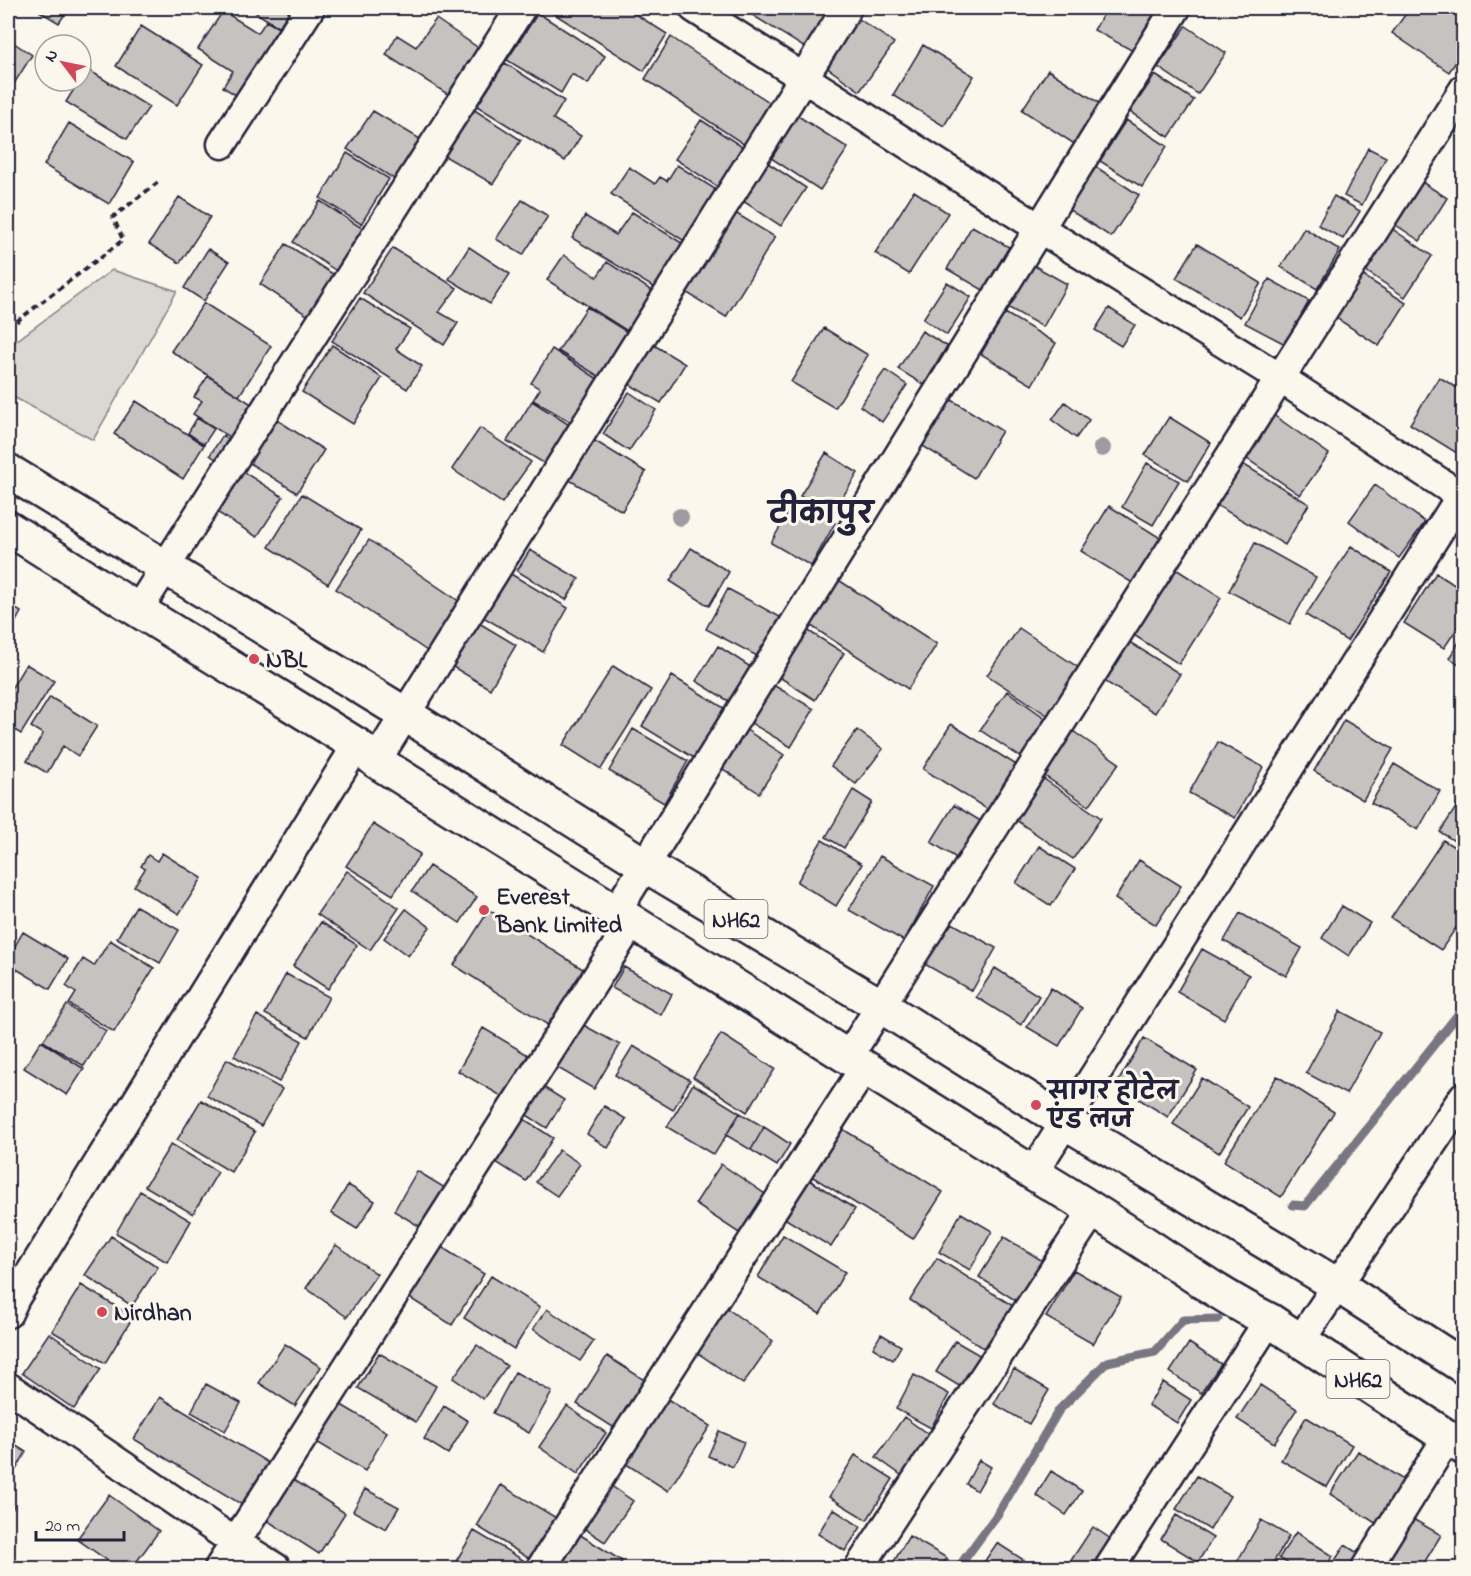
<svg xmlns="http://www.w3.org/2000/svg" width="1471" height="1576" font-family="'Indie Flower','Playpen Sans Deva',sans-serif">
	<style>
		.green { fill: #dbd8d3; stroke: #7e7d87; stroke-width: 1.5 }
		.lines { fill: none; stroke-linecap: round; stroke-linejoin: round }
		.stream { stroke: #787681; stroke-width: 9 }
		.building { fill: #c6c2c0; stroke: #22223b; stroke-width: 1.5 }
		.minor-casing { stroke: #22223b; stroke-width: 33 }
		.primary-casing { stroke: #22223b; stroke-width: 38 }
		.path { stroke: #22223b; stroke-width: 4; stroke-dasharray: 6 4.5; stroke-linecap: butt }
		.minor { stroke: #fbf7ec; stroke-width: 28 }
		.primary { stroke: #fbf7ec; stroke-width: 33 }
		.tree { fill: #9d9ba0 }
		.poi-dot { fill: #d1495b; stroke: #fbf7ec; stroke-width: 2 }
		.labels { text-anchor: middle; stroke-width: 6; stroke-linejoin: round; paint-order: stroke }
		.shield { fill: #fbf7ec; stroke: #636270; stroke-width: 1.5 }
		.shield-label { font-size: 22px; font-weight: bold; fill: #22223b }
		.poi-label { font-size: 24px; font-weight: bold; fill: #22223b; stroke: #fbf7ec; text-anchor: start }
		.district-label { font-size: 30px; font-weight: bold; fill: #22223b; stroke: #fbf7ec }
	</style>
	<rect width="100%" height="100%" fill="#fbf7ec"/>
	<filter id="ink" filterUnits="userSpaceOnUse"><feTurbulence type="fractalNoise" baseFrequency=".0167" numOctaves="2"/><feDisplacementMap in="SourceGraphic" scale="12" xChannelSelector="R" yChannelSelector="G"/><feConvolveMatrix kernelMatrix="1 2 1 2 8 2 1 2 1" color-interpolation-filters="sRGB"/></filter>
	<g filter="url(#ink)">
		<path class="green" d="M112 270 177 291 93 440 8 394V347Z"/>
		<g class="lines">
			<path class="stream" d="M1293 1205 1305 1206 1464 1007
				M958 1568 999 1512 1059 1410 1107 1362 1155 1352 1183 1320 1218 1319"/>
		</g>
		<path class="building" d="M34 8H69L59 23Z
			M248 8H291L279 27Z
			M545 8H626L667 34 644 71Z
			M741 8H833L810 51Z
			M1107 8H1159L1135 52 1094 30Z
			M1410 8H1448L1464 18V50L1449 72 1392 33Z
			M223 11 258 33 266 21 282 30 239 97 223 87 233 71 198 49Z
			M538 13 605 56 588 84 572 74 561 93 507 60Z
			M856 17 894 43 860 91 822 64Z
			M436 19 483 51 452 97 386 55 397 35 416 47Z
			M141 26 203 65 177 105 116 66Z
			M1186 26 1226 53 1198 94 1158 67Z
			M671 37 772 104 745 145 645 79Z
			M8 39 32 55 12 87 8 84Z
			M923 45 974 76 944 126 893 95Z
			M505 63 564 101 553 119 581 136 565 161 477 106Z
			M87 69 149 107 127 139 66 102 79 81H81V78Z
			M1048 70 1105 107 1079 147 1022 110Z
			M1155 75 1194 100 1169 137 1130 112Z
			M473 109 521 140 493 184 443 155Z
			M373 111 420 139 394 179 347 149Z
			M795 114 848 148 820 190 768 156Z
			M701 120 744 148 718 187 675 159Z
			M1126 120 1167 146 1142 187 1100 161Z
			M69 123 134 162 109 204 44 165Z
			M1368 148 1386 157 1362 205 1344 196Z
			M347 153 389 179 361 224 320 198Z
			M768 163 806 188 781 226 743 201Z
			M677 165 718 191 686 242 611 194 629 167 655 184 660 177 667 181Z
			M1096 167 1139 195 1111 237 1068 209Z
			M1411 175 1447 198 1420 241 1384 217Z
			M914 191 948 213 909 274 875 253Z
			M1334 196 1360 211 1343 239 1318 225Z
			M179 197 210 217 180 263 149 244Z
			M522 200 548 216 523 255 496 239Z
			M320 201 368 232 341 274 293 242Z
			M732 211 775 237 726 317 684 291Z
			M632 212 685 245 658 290 572 238 585 216 616 235Z
			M1385 224 1432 256 1405 297 1357 265Z
			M972 226 1009 247 983 290 947 269Z
			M1304 228 1340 250 1317 289 1281 267Z
			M286 244 339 278 313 319 260 284Z
			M1197 244 1261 283 1240 317 1176 278Z
			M469 247 510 274 490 304 449 279Z
			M393 248 457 288 439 312 458 323 444 345 363 293Z
			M208 249 229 262 204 301 184 288Z
			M564 255 597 277 607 262 657 294 632 334 547 280Z
			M1033 265 1067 284 1043 327 1009 308Z
			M1354 270 1406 303 1379 346 1327 312Z
			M1269 279 1309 301 1285 344 1245 323Z
			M947 282 971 297 947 335 923 319Z
			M360 298 410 329 396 349 422 366 407 389 332 341Z
			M204 303 271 346 239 396 171 351Z
			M587 307 632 335 603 379 558 351Z
			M1109 308 1135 325 1121 346 1095 330Z
			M1005 313 1056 343 1032 385 981 354Z
			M824 328 868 355 835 408 791 382Z
			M922 331 947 346 924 385 898 369Z
			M649 342 685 364 661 403 624 381Z
			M332 345 382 378 353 424 302 392Z
			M552 349 601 381 574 424 533 400 540 389 531 383Z
			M885 370 907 385 882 422 860 406Z
			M208 376 253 405 231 438 193 414 202 401 194 397Z
			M1439 377 1464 392V448L1460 455 1410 424Z
			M629 392 656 410 629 451 603 434Z
			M947 397 1002 431 974 478 918 443Z
			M136 401 204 445 183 479 114 434Z
			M532 401 571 426 547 465 507 441Z
			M1065 402 1089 420 1076 438 1052 420Z
			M1269 412 1329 454 1300 495 1240 454Z
			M271 416 324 450 297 493 245 460Z
			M1169 417 1211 443 1188 481 1145 455Z
			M197 418 214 429 204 444 188 433Z
			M480 428 531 462 502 503 452 469Z
			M223 435 234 443 221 463 210 455Z
			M590 438 646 472 622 511 566 478Z
			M826 453 858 473 831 515 800 496Z
			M1236 460 1309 504 1285 545 1211 502Z
			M1147 463 1179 481 1153 525 1122 507Z
			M242 471 283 497 257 537 215 511Z
			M1375 485 1425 522 1399 558 1349 521Z
			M302 494 361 530 328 584 269 547Z
			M795 500 835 523 811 566 771 543Z
			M1109 506 1162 539 1134 584 1081 551Z
			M369 540 466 606 433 655 336 589Z
			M1255 543 1316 577 1290 624 1229 591Z
			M1351 546 1391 572 1347 641 1306 615Z
			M691 548 729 572 709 606 670 581Z
			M530 550 579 579 566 600 517 571Z
			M1168 564 1221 598 1179 664 1126 630Z
			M504 570 568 608 543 652 478 614Z
			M1436 573 1464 591V618L1444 648 1404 623Z
			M834 577 937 644 908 689 805 622Z
			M728 589 780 617 759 657 706 629Z
			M8 604 21 612 8 636Z
			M474 620 516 645 490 689 448 664Z
			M802 627 844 653 815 700 773 673Z
			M1019 628 1085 672 1053 719 987 675Z
			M1464 634V667L1449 658Z
			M1123 638 1180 674 1155 713 1098 677Z
			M718 646 752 668 730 702 696 681Z
			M26 664 54 681 21 734 8 726V694Z
			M613 666 651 690 601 769 563 745Z
			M672 676 724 708 694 758 642 726Z
			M768 682 814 709 791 747 746 720Z
			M1007 691 1048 720 1022 758 980 730Z
			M50 697 97 726 78 756 63 746 47 773 27 761 43 734 31 727Z
			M1344 720 1393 749 1363 800 1314 771Z
			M951 724 1018 766 990 811 923 769Z
			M739 725 784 755 759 793 714 763Z
			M1067 727 1119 763 1089 806 1036 770Z
			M633 729 688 761 664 803 609 771Z
			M857 730 883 749 856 784 831 766Z
			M1218 742 1263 767 1235 818 1189 793Z
			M1394 764 1440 791 1418 830 1371 803Z
			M1038 775 1101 818 1073 859 1010 816Z
			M853 790 872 802 844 848 826 837Z
			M1464 795V847L1440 832Z
			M954 805 984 823 961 861 931 842Z
			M373 824 420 854 393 895 346 866Z
			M822 840 862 864 836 906 797 882Z
			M1443 840 1464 853V916L1441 950 1391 918Z
			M1039 846 1075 869 1051 906 1016 883Z
			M162 853 202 878 179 914 134 886 145 869 141 866 148 855 157 861Z
			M880 856 934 886 904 941 849 910Z
			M1139 860 1181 886 1156 925 1115 899Z
			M429 866 477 897 460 923 412 891Z
			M347 871 399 908 370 950 317 914Z
			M136 906 179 930 160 963 117 938Z
			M1342 906 1370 923 1349 956 1322 938Z
			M406 909 430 927 408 956 384 938Z
			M489 910 586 971 551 1027 454 965Z
			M1240 913 1302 948 1286 976 1224 941Z
			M945 919 996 948 972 991 921 962Z
			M321 922 357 945 328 989 293 966Z
			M23 932 68 959 50 989 8 964V958Z
			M110 940 154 968 114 1032 69 1004 76 993 66 986 83 959 94 966Z
			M1202 949 1249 975 1224 1019 1177 992Z
			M624 967 672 994 661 1015 612 988Z
			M995 968 1039 996 1021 1025 976 997Z
			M286 974 329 997 308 1037 265 1014Z
			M1051 988 1082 1008 1059 1046 1027 1027Z
			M67 1005 106 1031 84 1066 43 1041Z
			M1340 1011 1380 1032 1346 1094 1306 1073Z
			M257 1015 302 1041 279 1082 234 1056Z
			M576 1021 620 1045 594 1089 551 1064Z
			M483 1028 528 1055 503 1097 458 1071Z
			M721 1034 775 1069 747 1112 693 1077Z
			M1144 1038 1197 1070 1168 1117 1116 1085Z
			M41 1041 84 1069 67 1095 24 1068Z
			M633 1046 690 1080 673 1110 615 1075Z
			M227 1059 282 1089 261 1126 207 1096Z
			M1277 1076 1334 1112 1281 1197 1224 1161Z
			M1202 1078 1248 1107 1219 1153 1173 1124Z
			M693 1084 740 1113 714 1155 667 1127Z
			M540 1085 564 1100 547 1128 522 1112Z
			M201 1100 255 1132 231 1172 177 1140Z
			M604 1106 626 1119 608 1148 587 1134Z
			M740 1113 764 1127 751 1150 726 1135Z
			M524 1119 553 1138 526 1181 496 1162Z
			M838 1126 943 1192 913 1239 808 1174Z
			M764 1127 790 1144 777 1166 751 1150Z
			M171 1144 218 1172 193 1214 145 1186Z
			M559 1150 580 1164 557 1196 536 1182Z
			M721 1164 765 1194 739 1233 695 1204Z
			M417 1171 445 1188 422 1228 394 1211Z
			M805 1177 855 1209 831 1247 781 1216Z
			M348 1185 375 1201 357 1229 331 1213Z
			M140 1191 191 1221 167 1262 116 1233Z
			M961 1213 992 1231 970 1270 939 1252Z
			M783 1235 845 1272 820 1314 758 1277Z
			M111 1236 158 1267 132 1306 85 1275Z
			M1004 1237 1046 1263 1021 1304 979 1277Z
			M336 1245 377 1274 347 1317 306 1288Z
			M440 1246 484 1274 452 1325 408 1297Z
			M937 1258 1013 1306 985 1349 910 1300Z
			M1074 1270 1121 1297 1093 1344 1046 1317Z
			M491 1276 540 1307 514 1349 464 1318Z
			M81 1285 133 1317 105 1363 52 1331Z
			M722 1305 773 1341 743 1384 692 1349Z
			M547 1309 594 1341 580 1361 533 1329Z
			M49 1333 101 1369 74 1409 22 1373Z
			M881 1334 901 1346 893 1360 873 1348Z
			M955 1341 983 1357 964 1389 936 1372Z
			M1189 1343 1221 1364 1201 1393 1170 1372Z
			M285 1344 321 1367 295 1406 259 1383Z
			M477 1345 507 1366 483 1399 453 1378Z
			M379 1353 436 1386 416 1422 358 1388Z
			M607 1356 646 1381 616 1429 577 1404Z
			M1014 1369 1049 1390 1029 1424 994 1404Z
			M515 1372 552 1392 529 1433 493 1413Z
			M914 1375 949 1394 931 1428 896 1409Z
			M1163 1382 1191 1400 1177 1423 1148 1405Z
			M206 1384 241 1403 225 1431 191 1412Z
			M1260 1385 1297 1409 1274 1443 1237 1419Z
			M661 1395 710 1426 668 1491 620 1460Z
			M160 1397 270 1464 244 1506 134 1439Z
			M338 1403 387 1432 365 1471 315 1441Z
			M444 1406 468 1421 448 1454 424 1439Z
			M567 1406 606 1433 578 1474 539 1447Z
			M904 1417 936 1440 908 1480 876 1457Z
			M1306 1417 1352 1445 1327 1487 1281 1460Z
			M719 1431 744 1442 733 1467 708 1456Z
			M8 1441 26 1452 8 1484Z
			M1358 1451 1408 1483 1380 1526 1330 1494Z
			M855 1455 893 1479 867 1520 829 1497Z
			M979 1460 991 1467 977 1491 966 1484Z
			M1051 1471 1082 1491 1066 1515 1036 1495Z
			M1197 1476 1230 1496 1210 1530 1176 1509Z
			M291 1478 345 1513 319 1554 265 1519Z
			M501 1485 558 1519 533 1561 477 1526Z
			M610 1485 633 1501 605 1542 582 1527Z
			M365 1489 399 1507 386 1529 353 1511Z
			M109 1495 159 1531 132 1568H118L77 1539Z
			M8 1502 14 1506 8 1517Z
			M833 1509 861 1527 845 1551 818 1534Z
			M1176 1515 1213 1538 1198 1562 1161 1539Z
			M1411 1518 1441 1535 1421 1568H1382Z
			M1261 1520 1289 1536 1270 1568H1245L1236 1564Z
			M1093 1527 1120 1545 1105 1568H1066Z
			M474 1531 523 1560 518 1568H452Z
			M1296 1532 1333 1556 1325 1568H1295L1279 1558Z
			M579 1534 622 1561 617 1568H557Z
			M909 1536 947 1558 941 1568H890Z
			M997 1543 1033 1566 1031 1568H980Z
			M1345 1545 1364 1557 1356 1568H1330Z
			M781 1561 793 1568H777Z"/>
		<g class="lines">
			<defs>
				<path id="minor" d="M694 8 1039 228 1280 378 1464 498
					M222 144 310 8
					M138 610 521 8
					M376 761 847 8
					M616 912 1176 8
					M848 1057 1464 89
					M1033 1173 1464 491
					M8 1313 15 1298 357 745
					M1300 1341 1464 1096
					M8 1387 236 1543 276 1568
					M219 1568 632 922
					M541 1568 865 1067
					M859 1568 1094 1209
					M1109 1568 1269 1320
					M1366 1568 1447 1438"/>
				<path id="primary" d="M8 471 405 714 645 865 881 1006 1065 1122 1337 1285 1464 1367
					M8 528 138 610 357 745 376 761 449 807 1033 1173C1075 1198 1117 1225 1158 1252 1194 1276 1230 1301 1269 1320L1464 1448"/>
			</defs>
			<use href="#minor" class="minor-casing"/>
			<use href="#primary" class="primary-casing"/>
			<path class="path" d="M8 328 123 240 113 217 161 180"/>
			<use href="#minor" class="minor"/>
			<use href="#primary" class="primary"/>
		</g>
		<g class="tree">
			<circle cx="1102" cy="448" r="9"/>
			<circle cx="680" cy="517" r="9"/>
		</g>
	</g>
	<g class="poi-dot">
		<circle cx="254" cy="659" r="6"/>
		<circle cx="484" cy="910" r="6"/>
		<circle cx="1036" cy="1105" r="6"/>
		<circle cx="102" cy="1312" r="6"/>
	</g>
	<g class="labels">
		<g class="shield">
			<rect x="704.5" y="900" width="63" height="38" rx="4.5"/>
			<rect x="1326.5" y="1360" width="63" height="38" rx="4.5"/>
		</g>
		<g class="shield-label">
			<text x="736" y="927">NH62</text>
			<text x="1358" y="1387">NH62</text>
		</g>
		<g class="poi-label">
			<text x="266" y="667">NBL</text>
			<text x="496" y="904">Everest<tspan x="496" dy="28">Bank Limited</tspan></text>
			<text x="1048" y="1099">सागर होटेल<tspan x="1048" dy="28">एंड लज</tspan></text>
			<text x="114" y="1320">Nirdhan</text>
		</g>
		<g class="district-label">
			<text x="821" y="523">टीकापुर</text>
		</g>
	</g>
	<rect width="1471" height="1576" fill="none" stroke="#fbf7ec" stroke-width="30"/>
	<rect x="15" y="15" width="1441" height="1546" fill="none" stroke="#22223b" stroke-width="2" filter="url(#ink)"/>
	<g transform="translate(63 63) rotate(302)"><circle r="28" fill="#fbf7ec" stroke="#a4a2a5" stroke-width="1.5"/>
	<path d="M0-4.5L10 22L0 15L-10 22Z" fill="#d1495b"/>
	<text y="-9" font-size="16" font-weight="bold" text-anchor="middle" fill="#22223b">N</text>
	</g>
	<path d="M36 1531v9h88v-9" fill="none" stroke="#22223b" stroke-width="3"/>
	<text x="45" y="1531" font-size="18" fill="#22223b" stroke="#fbf7ec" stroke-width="4.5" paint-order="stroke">20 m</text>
</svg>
